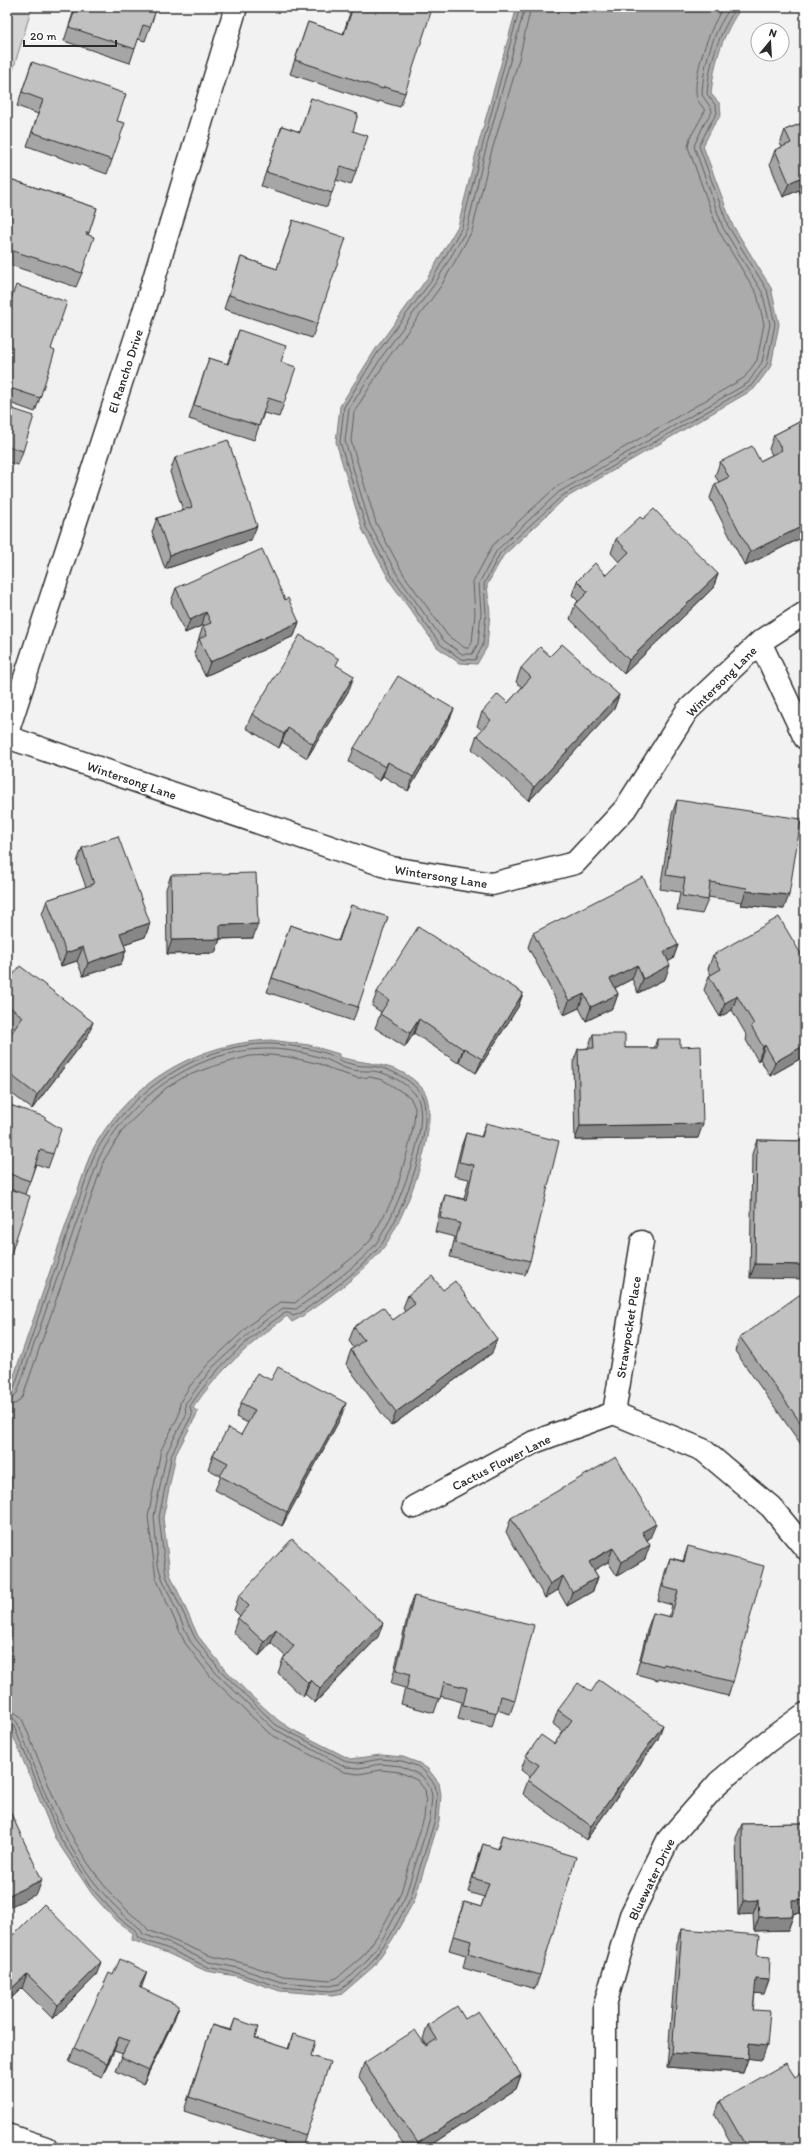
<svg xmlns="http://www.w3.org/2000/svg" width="812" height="2155" font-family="Itim,sans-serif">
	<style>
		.green { fill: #d5d5d5; stroke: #808080 }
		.water { fill: #ababab; stroke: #787878 }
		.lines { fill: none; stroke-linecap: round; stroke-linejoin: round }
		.shore { stroke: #5e5e5e; stroke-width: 1 }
		.street-casing { stroke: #2b2b2b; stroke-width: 25 }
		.secondary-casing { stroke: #2b2b2b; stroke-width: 25 }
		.street { stroke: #fff; stroke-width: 22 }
		.secondary { stroke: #fff; stroke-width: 22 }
		.wall { fill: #a6a6a6; stroke: #2b2b2b }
		.shaded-wall { fill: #878787; stroke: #2b2b2b }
		.building { fill: #c1c1c1; stroke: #2b2b2b }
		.labels { text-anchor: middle; stroke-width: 3.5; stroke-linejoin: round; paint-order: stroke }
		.street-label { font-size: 13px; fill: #2b2b2b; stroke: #fff }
	</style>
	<rect width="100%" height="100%" fill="#f2f2f2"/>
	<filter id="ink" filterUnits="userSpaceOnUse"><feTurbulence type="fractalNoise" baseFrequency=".025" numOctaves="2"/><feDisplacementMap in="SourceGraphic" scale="8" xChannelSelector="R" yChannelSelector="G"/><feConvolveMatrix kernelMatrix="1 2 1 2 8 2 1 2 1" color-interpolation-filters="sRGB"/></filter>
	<g filter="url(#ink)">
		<path class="green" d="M7 7H32L7 90Z"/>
		<path class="water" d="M517 7H742C723 32 714 62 711 94L720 104 721 115 713 126 703 146 732 224 771 288 779 324 771 366 754 389 564 499 503 556 487 585 490 613 487 647 477 664 459 663 437 647 391 583 362 529 336 442 340 406 375 350 428 277 458 226 476 153Z
			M271 1040 309 1045 339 1054V1057C368 1065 400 1062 422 1088 446 1117 403 1226 380 1252 358 1277 328 1298 301 1317L292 1322 287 1316C251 1343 218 1371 193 1408L198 1412 176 1454 163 1518 170 1574 198 1636 223 1667 250 1695 279 1721 293 1730 350 1759 381 1755 403 1757 419 1763 428 1769 439 1783 441 1795 439 1821 414 1901 392 1940 373 1967 343 1993 331 1995 280 1991 236 1976 206 1971 167 1953 132 1940 133 1933 116 1921 92 1894 55 1838 7 1721V1396L90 1155C125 1085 194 1043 271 1040Z"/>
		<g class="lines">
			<path class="shore" d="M520 7 480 155 462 227 432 280 378 352 344 407 340 442 366 527 394 580 440 644 461 659 475 660 483 645 486 614 484 584 500 553 562 496 751 386 767 364 775 324 767 290 728 226 699 146 710 124 717 113 716 106 707 94C709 63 719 32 737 7
				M525 7 484 156 467 229 436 282 383 355 349 409 345 441 370 525 399 578 443 640 462 654H472L478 644 481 613 479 583 497 550 559 492 748 383 762 362 770 324 762 292 723 228 694 146 705 122 712 112 711 108 702 95C703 65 713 31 731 7
				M531 7 519 59 490 157 472 231 441 286 388 358 354 412 351 441 376 523 404 575 448 636 465 648H469L472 642 475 614 473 582 493 545 556 487 744 378 757 360 764 324 757 294 718 230 688 147 690 138 705 111C703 106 698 103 697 98 691 79 711 23 724 7
				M7 1395 13 1391 94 1156C126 1093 198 1043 270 1044 283 1044 324 1050 334 1057 340 1061 344 1062 351 1064 359 1066 363 1066 370 1066 387 1067 409 1078 419 1091 441 1118 399 1225 377 1250 355 1274 326 1295 299 1314L293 1316 289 1313H285C248 1337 214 1369 190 1406L192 1415 172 1453 159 1517 166 1576 195 1638 220 1670 276 1725 348 1762 358 1763 381 1759 402 1761 417 1766 425 1772 435 1785 437 1796 435 1820 410 1899 389 1938 370 1964 354 1980 341 1989 331 1991 280 1987 237 1973 207 1967 169 1949 138 1938 135 1930 119 1918 95 1892 59 1836 13 1724 7 1721
				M7 1400 13 1398 17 1393 99 1158C130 1096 199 1048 269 1049 289 1049 311 1054 328 1060 335 1063 341 1067 348 1069 357 1071 362 1071 370 1071 385 1071 405 1082 415 1094 436 1119 393 1221 375 1245 358 1266 319 1293 296 1309L283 1308 256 1327 212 1368 185 1404 186 1415 167 1452 154 1516 158 1565 162 1578 190 1641 216 1673 274 1729 346 1767 359 1768 381 1764 401 1766 422 1776 430 1787 432 1796 430 1819 405 1897 385 1935 367 1961 351 1976 339 1984 330 1986 281 1982 238 1968 209 1962 171 1944 143 1934C138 1924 129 1921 122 1913 105 1897 90 1878 78 1859 51 1817 36 1767 17 1722L13 1718 7 1716
				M7 1406 17 1403 23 1396 104 1160 124 1128 166 1088 184 1077 211 1067 250 1056 270 1055 289 1057 320 1064 335 1071 358 1078 370 1077 383 1080 410 1097 415 1108 414 1122 409 1146 395 1195 370 1241 357 1254 295 1303 281 1302 253 1322 208 1364 190 1386 180 1402 179 1415 161 1450 148 1517 156 1578 185 1643 211 1677 240 1705 270 1734 344 1772 359 1774 381 1770 400 1772 417 1780 425 1790 426 1796 424 1818 400 1895 380 1932 362 1957 337 1978 330 1980 283 1976 239 1962 211 1956 148 1930C142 1920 133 1917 126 1909 109 1894 96 1875 84 1857 57 1815 42 1765 22 1719L16 1713 7 1710"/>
			<defs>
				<path id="street" d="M760 642 805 738
					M7 737 392 868 492 884 575 863 625 809 687 711 760 642 805 613
					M614 1413 642 1242
					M414 1507 534 1442 614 1413 703 1450 771 1507 805 1548
					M7 2135 46 2148
					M605 2148V2005L631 1915 668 1840 719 1782 768 1741 805 1714"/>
				<path id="secondary" d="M7 733 143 315 236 7"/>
			</defs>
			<use href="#street" class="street-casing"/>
			<use href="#secondary" class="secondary-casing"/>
			<use href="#street" class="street"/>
			<use href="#secondary" class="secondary"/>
		</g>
		<path class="wall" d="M75 7H157L145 41 138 39 130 63 64 41Z
			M352 7H416L405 93 400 107 379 101 378 103 290 74 308 22 343 34Z
			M32 62 117 121 112 160 107 174 27 146 38 114 17 106Z
			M311 98 353 131 356 171 351 185 336 180 327 207 261 186 282 126 300 132Z
			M805 122V205L799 190 783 197 770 164 775 150 782 147 780 144 785 130Z
			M7 178 97 208 88 235 82 273 76 287 7 264Z
			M293 220 317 324 312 338 224 309 241 257 277 269Z
			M7 301 51 349 40 398 35 412 7 402Z
			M239 330 281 362 284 403 279 417 264 413 254 440 189 419 209 358 227 364Z
			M7 407 23 451 18 465 7 462Z
			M805 419V536L745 566 710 498 715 484 719 482 715 476 720 462 760 461 772 455 769 449 774 435Z
			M175 458 251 540 165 569 152 532 157 518 183 510 170 472Z
			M643 519 718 574 713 588 624 674 570 619 575 605 578 601 572 595 577 581 606 575 619 562 611 553 616 539Z
			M176 588 285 600 299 622 294 636 205 676 194 653 202 629 201 626 185 633 171 602Z
			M550 656 619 695 614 709 529 801 472 749 477 735 482 730 477 726 482 712 508 703 522 687 516 682 521 668Z
			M337 666 349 690 307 758 282 742 279 748 246 728 252 714Z
			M454 709 448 723 408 791 383 776 380 781 349 762 354 748Z
			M677 800 784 909 741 905 742 902 708 897V900L702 914 677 910 680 892 660 889 672 814Z
			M82 848 150 923 145 937 124 944 126 950 121 964 83 976 77 961 61 966 42 914 47 900 86 887 77 862Z
			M171 875 253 938 220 939 215 953 167 954 166 889Z
			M351 905 358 1007 353 1021 267 992 290 925 338 941Z
			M533 933 678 945 673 959 668 961 665 979 638 993 632 979 615 988 618 994 613 1008 586 1021 579 1008 564 1015 528 947Z
			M713 955 805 1056 770 1076 760 1059 758 1061 746 1040 747 1036 732 1010 720 1017 704 990 709 976 711 975 708 969Z
			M7 983 88 1036 32 1109 7 1090V1039L15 1029 7 1023Z
			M377 992 523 993 518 1007 476 1073 459 1062 458 1063 414 1033 405 1047 375 1028 381 1012 372 1006Z
			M593 1034 625 1048H654L657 1039 680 1047 698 1138 575 1140 573 1063 578 1049 588 1048Z
			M7 1104 45 1119 53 1154 48 1168 36 1164 25 1194 7 1266Z
			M486 1123 530 1261 525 1275 450 1257 455 1237 435 1232 440 1209 445 1195 464 1199 469 1179 454 1176 461 1147 466 1133 481 1137Z
			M757 1140 805 1141 750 1278 752 1154Z
			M443 1290 492 1353 391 1426 346 1364 351 1350 354 1348 349 1341 354 1327 393 1320 405 1312 403 1308 408 1295Z
			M805 1297V1450L735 1351 740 1337Z
			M241 1403 341 1417 282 1526 215 1490 221 1476 208 1469 213 1455 241 1435 248 1423 236 1417Z
			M511 1518 650 1538 647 1540 645 1559 617 1576 608 1562 595 1569 594 1570 598 1577 593 1591 567 1606 558 1590 545 1598 506 1532Z
			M688 1546 733 1682 728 1696 659 1678 658 1680 636 1674 648 1627 653 1613 669 1617 672 1605 658 1601 665 1572 670 1558 683 1561Z
			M239 1596 378 1637 315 1703 305 1694 303 1697 278 1673 283 1659 285 1656 271 1643 259 1656 233 1632 238 1618 240 1616 234 1610Z
			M414 1596 515 1700 510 1714 497 1710 492 1727 458 1719 462 1702 440 1696 434 1713 401 1704 405 1688 391 1684 409 1610Z
			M558 1710 658 1739 586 1840 523 1794 528 1780 530 1777 521 1770 526 1756 554 1744 563 1732 553 1724Z
			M805 1823V1913H793V1916L788 1930 754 1931 753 1914 738 1915 736 1838 742 1824Z
			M502 1835 540 1975 535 1989 463 1968 466 1955 449 1950 459 1916 464 1902 481 1907 484 1897 468 1892 478 1858 483 1844 497 1849Z
			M682 1929 757 1956 764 1994 755 1993 753 2010 762 2060 748 2058 743 2073 667 2067 677 1943Z
			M7 1941 96 1976 53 2019 22 1988 7 2002Z
			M142 1986 141 1988 174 2020 143 2084 116 2071 123 2054 114 2051 102 2077 69 2062 74 2048Z
			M235 2019 255 2038 288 2049 293 2034 311 2056 306 2135 302 2148H297L184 2111 212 2025 231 2030Z
			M465 2019 521 2075 516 2089 426 2148H406L359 2077 364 2063 426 2046H427L423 2039 428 2025Z
			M795 2077 805 2148H734L715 2115 720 2101Z"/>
		<path class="shaded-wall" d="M804 176 799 190 783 197 789 183Z
			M805 525V536L745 566 750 552Z
			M257 526 251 540 165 569 170 555Z
			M718 574 713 588 624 674 629 660Z
			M206 612 201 626 185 633 190 620Z
			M299 622 294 636 205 676 210 662Z
			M354 676 349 690 307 758 313 744Z
			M619 695 614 709 529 801 534 787Z
			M454 709 448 723 408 791 413 777Z
			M288 728 282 742 279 748 284 734Z
			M388 762 383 776 380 781 385 767Z
			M746 891 789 895 784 909 741 905Z
			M150 923 145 937 115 947 120 933Z
			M258 924 253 938 215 939 220 925Z
			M220 939 215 953 167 954 172 940Z
			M678 945 673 959 659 966 664 952Z
			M83 947 77 961 61 966 66 953Z
			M126 950 121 964 83 976 88 963Z
			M637 965 632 979 605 993 610 979Z
			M670 965 665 979 638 993 643 979Z
			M523 993 518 1007 476 1073 482 1059Z
			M584 994 579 1008 564 1015 569 1001Z
			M618 994 613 1008 586 1021 591 1007Z
			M737 996 732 1010 720 1017 725 1003Z
			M419 1019 414 1033 405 1047 410 1033Z
			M93 1022 88 1036 32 1109 37 1095Z
			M765 1045 760 1059 758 1061 763 1047Z
			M805 1045V1056L770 1076 775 1062Z
			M464 1048 459 1062 458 1063 463 1049Z
			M703 1124 698 1138 575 1140 580 1126Z
			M755 1264 805 1265V1279L750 1278Z
			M497 1339 492 1353 391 1426 396 1412Z
			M346 1403 341 1417 282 1526 287 1512Z
			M656 1524 650 1538 637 1546 642 1532Z
			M650 1545 645 1559 617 1576 622 1562Z
			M613 1548 608 1562 584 1576 589 1562Z
			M563 1576 558 1590 545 1598 550 1584Z
			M598 1577 593 1591 567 1606 572 1592Z
			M383 1623 378 1637 315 1703 320 1689Z
			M276 1629 271 1643 259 1656 264 1642Z
			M311 1680 305 1694 303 1697 308 1683Z
			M663 1725 658 1739 586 1840 591 1826Z
			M42 1880 37 1894 7 1908V1896Z
			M805 1899V1913L787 1914 792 1900Z
			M758 1900 753 1914 738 1915 743 1901Z
			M793 1916 788 1930 754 1931 759 1917Z
			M101 1962 96 1976 53 2019 58 2005Z
			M147 1972 142 1986 134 2001 139 1987Z
			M27 1974 22 1988 7 2002V1993Z
			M756 1979 769 1980 764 1994 751 1993Z
			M179 2006 174 2020 143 2084 149 2070Z
			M119 2037 114 2051 102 2077 107 2063Z
			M749 2044 767 2046 762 2060 744 2058Z
			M672 2053 748 2059 743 2073 667 2067Z
			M521 2075 516 2089 426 2148H416L418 2143Z"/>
		<path class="building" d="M76 7H157L150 27 143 25 135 49 69 27Z
			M353 7H416L431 12 405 93 384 87 383 89 295 60 308 22 344 34Z
			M32 62 126 94 117 121 125 123 112 160 32 132 43 100 22 92Z
			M311 98 358 114 353 131 368 136 356 171 341 166 332 193 266 172 282 126 300 132Z
			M805 122V178L804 176 789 183 775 150 791 143 785 130Z
			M7 178 97 208 89 233 87 232 86 234 94 237 82 273 7 249Z
			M293 220 346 238 317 324 229 295 241 257 277 269Z
			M16 285 67 302 51 349 55 351 40 398 7 387V301L10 302Z
			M239 330 286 346 281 362 296 367 284 403 268 398 259 426 194 405 209 358 228 364Z
			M7 407 34 416 23 451 7 446Z
			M805 419V525L750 552 715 484 729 477 720 462 752 446 760 461 782 450 774 435Z
			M228 440 257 526 170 555 157 518 192 507 175 458Z
			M654 509 718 574 629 660 575 605 588 592 577 581 595 563 606 575 629 552 616 539 640 517 643 519Z
			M262 549 285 600 288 598 299 622 210 662 199 639 207 635 203 626 211 623 206 612 190 620 176 588Z
			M300 635 339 659 336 665 354 676 313 744 288 728 284 734 252 714Z
			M562 644 619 695 534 787 477 735 491 720 482 712 498 694 508 703 531 677 521 668 540 647 550 656Z
			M398 676 454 709 413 777 388 762 385 767 354 748Z
			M677 800 801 819 789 895 746 891 747 888 710 882 708 900 682 896 685 878 666 875Z
			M118 836 150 923 120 933 126 950 88 963 83 947 66 953 47 900 94 884 82 848Z
			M256 873 258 924 220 925V939L172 940 171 875Z
			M643 877 678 945 664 952 670 965 643 979 637 965 610 979 618 994 591 1007 584 994 569 1001 533 933Z
			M351 905 388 917 358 1007 272 978 290 925 339 941Z
			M779 917 805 961V1045L775 1062 765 1045 763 1047 751 1026 754 1024 737 996 725 1003 709 976 721 969 713 955Z
			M418 927 523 993 482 1059 464 1048 463 1049 419 1019 410 1033 380 1014 389 1000 377 992Z
			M20 966 93 1022 37 1095 7 1072V1039L23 1017 7 1005V983Z
			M593 1034H625V1048H657V1039H680V1047L701 1046 703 1124 580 1126 578 1049 594 1048Z
			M7 1104 45 1117V1119L61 1129 53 1154 40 1150 30 1181 7 1173Z
			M486 1123 559 1141 530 1261 455 1243 460 1223 440 1218 445 1195 466 1200 474 1165 459 1162 466 1133 482 1137Z
			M757 1140 805 1141V1265L755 1264Z
			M7 1188 30 1196 7 1266Z
			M432 1276 443 1290 455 1281 497 1339 396 1412 351 1350 364 1340 354 1327 383 1307 393 1320 415 1304 408 1295Z
			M802 1293 805 1297V1429L740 1337Z
			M278 1367 346 1403 287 1512 220 1476 228 1463 213 1455 228 1428 241 1435 255 1410 241 1403 257 1373 271 1380Z
			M616 1457 656 1524 642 1532 650 1545 622 1562 613 1548 600 1555 589 1562 598 1577 572 1592 563 1576 550 1584 511 1518Z
			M292 1539 383 1623 320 1689 311 1680 308 1683 283 1659 294 1646 276 1629 264 1642 238 1618 249 1606 239 1596Z
			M688 1546 764 1566 733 1682 664 1664 663 1666 641 1660 653 1613 671 1617 678 1591 663 1587 670 1558 684 1562Z
			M414 1596 534 1625 515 1700 501 1696 497 1713 463 1705 467 1688 444 1682 440 1699 406 1690 410 1674 396 1670Z
			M599 1680 663 1725 591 1826 528 1780 539 1765 526 1756 541 1735 554 1744 572 1720 558 1710 578 1683 591 1692Z
			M7 1805 42 1880 7 1896Z
			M805 1823V1899L792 1900 793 1916 759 1917 758 1900 743 1901 742 1824Z
			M502 1835 576 1857 540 1975 468 1954 471 1941 454 1936 464 1902 481 1907 489 1883 473 1878 483 1844 498 1849Z
			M44 1904 101 1962 58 2005 27 1974 7 1993V1941Z
			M682 1929 759 1935 757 1956 770 1957 769 1980 756 1979 753 2010 770 2011 767 2046 749 2044 748 2059 672 2053Z
			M120 1959 147 1972 139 1987 179 2006 149 2070 121 2057 129 2041 119 2037 107 2063 74 2048 109 1973 113 1975Z
			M457 2006 465 2019 478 2011 521 2075 418 2143 364 2063 415 2030 426 2046 437 2039 428 2025Z
			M235 2019 258 2027 255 2038 289 2049 293 2034 315 2041 311 2056 330 2062 306 2135 189 2097 212 2025 231 2031Z
			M786 2063 795 2077 805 2070V2148H747L720 2101Z"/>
	</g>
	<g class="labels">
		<g class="street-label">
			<text transform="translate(125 371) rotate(-72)" y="5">El Rancho Drive</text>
			<text transform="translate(721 681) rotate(-45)" y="5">Wintersong Lane</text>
			<text transform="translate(132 780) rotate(19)" y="5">Wintersong Lane</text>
			<text transform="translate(441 876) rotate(9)" y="5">Wintersong Lane</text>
			<text transform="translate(628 1327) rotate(-81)" y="5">Strawpocket Place</text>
			<text transform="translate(501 1462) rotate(-27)" y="5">Cactus Flower Lane</text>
			<text transform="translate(651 1879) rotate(-64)" y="5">Bluewater Drive</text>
		</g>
	</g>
	<rect width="812" height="2155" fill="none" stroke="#fff" stroke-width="24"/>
	<rect x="12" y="12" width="788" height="2131" fill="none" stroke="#2b2b2b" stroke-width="1.5" filter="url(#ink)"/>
	<g transform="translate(770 42) rotate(18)"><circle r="19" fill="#ffffff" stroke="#aaaaaa"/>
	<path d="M0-3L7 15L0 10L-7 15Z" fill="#2b2b2b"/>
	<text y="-6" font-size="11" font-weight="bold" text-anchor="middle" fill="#2b2b2b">N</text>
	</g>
	<path d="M24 40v6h92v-6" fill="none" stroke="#2b2b2b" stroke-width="2"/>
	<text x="30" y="40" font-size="12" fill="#2b2b2b" stroke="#ffffff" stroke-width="3" paint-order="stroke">20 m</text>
</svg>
